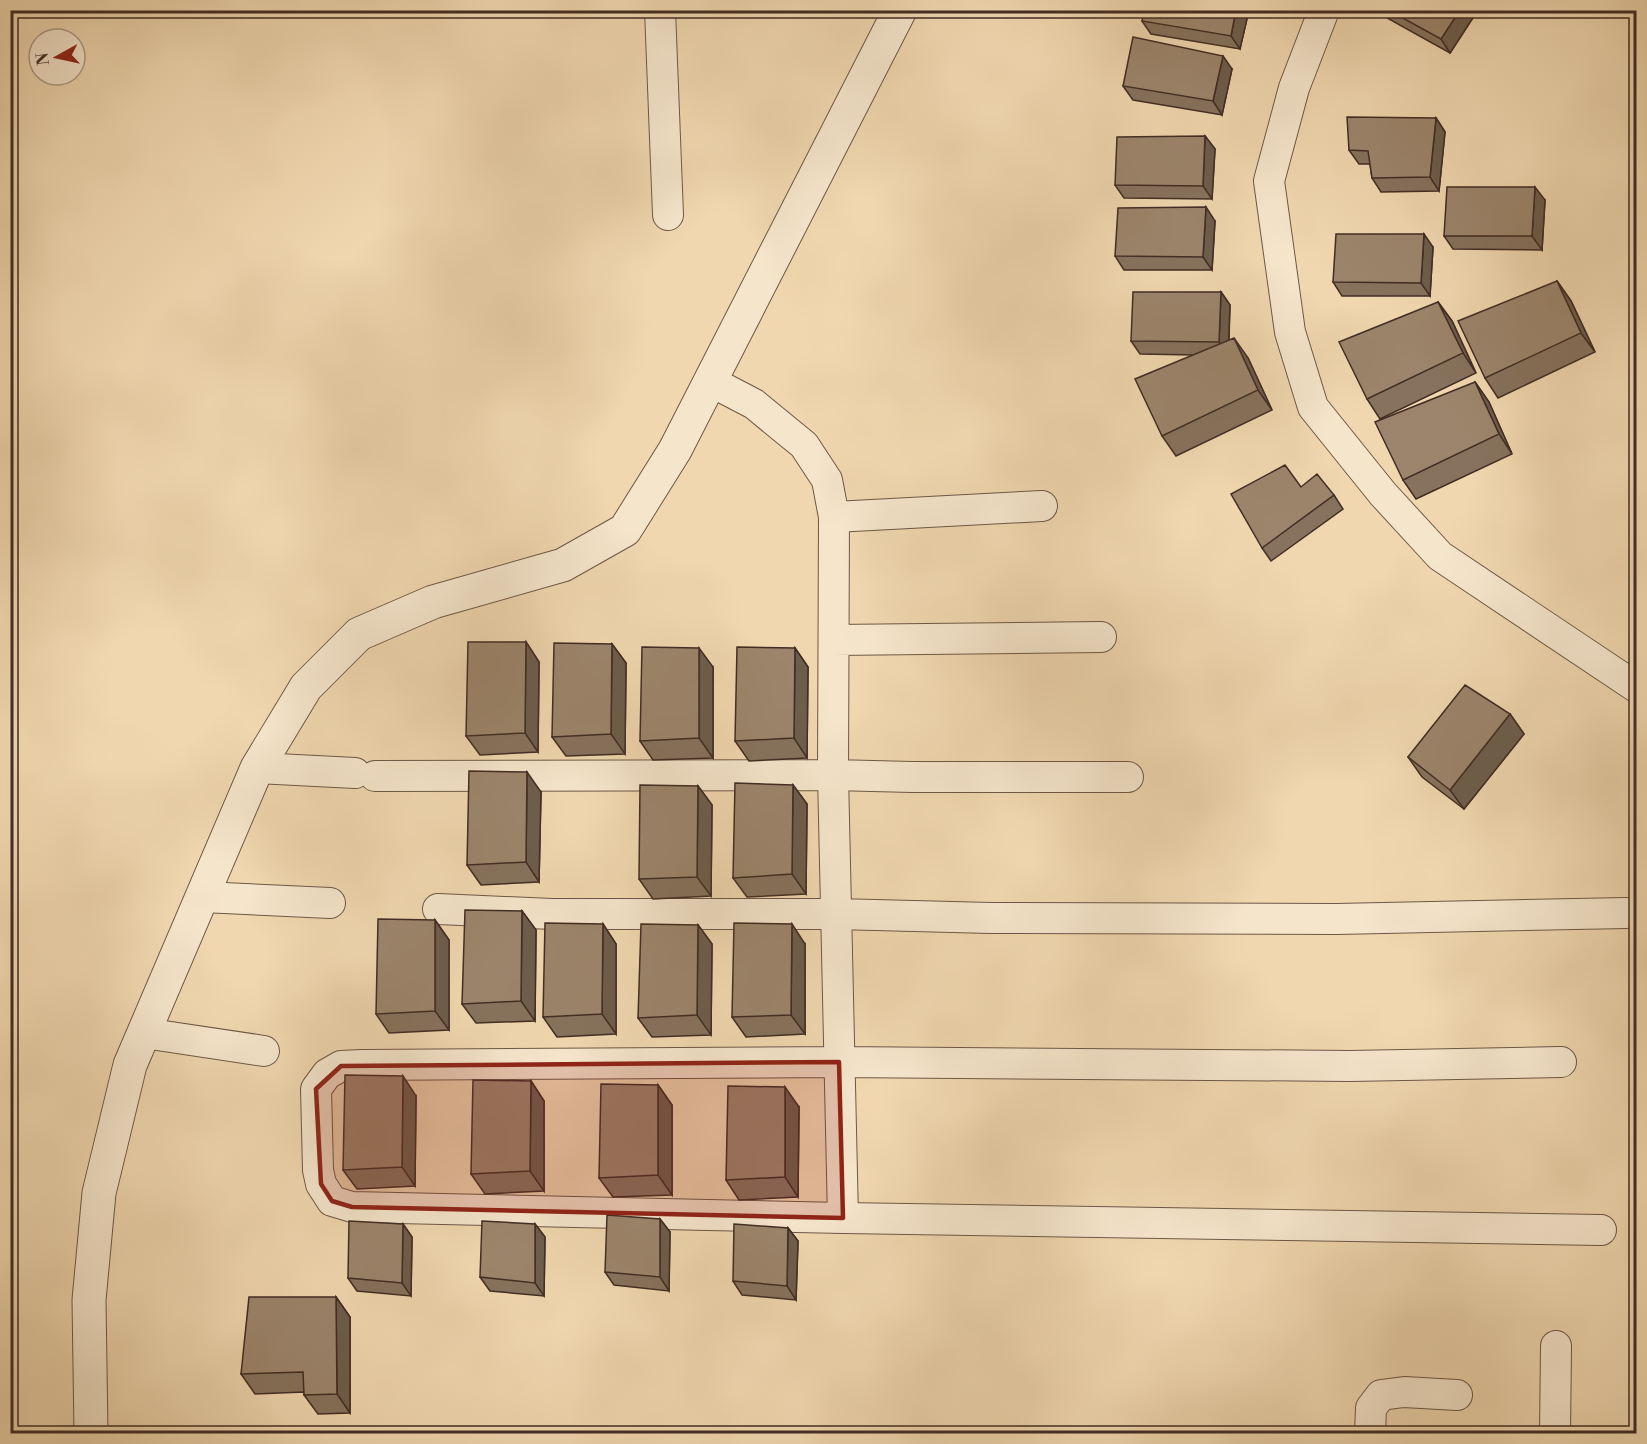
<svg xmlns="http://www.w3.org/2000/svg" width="1647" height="1444" font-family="'Libre Bodoni',serif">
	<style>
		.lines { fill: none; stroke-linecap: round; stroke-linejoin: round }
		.minor-casing { stroke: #6d5847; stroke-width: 32 }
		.tertiary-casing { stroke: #6d5847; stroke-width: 35 }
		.minor { stroke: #f5e5cb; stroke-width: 30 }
		.tertiary { stroke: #f5e5cb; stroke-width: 33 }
		.wall { fill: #86725d; stroke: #412d24; stroke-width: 1.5 }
		.shaded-wall { fill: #6d5d4c; stroke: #412d24; stroke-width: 1.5 }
		.building { fill: #9c856c; stroke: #412d24; stroke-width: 1.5 }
		.marked { fill: #8f2418; fill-opacity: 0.2; stroke: #8f2418; stroke-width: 4.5; stroke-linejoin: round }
	</style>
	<rect width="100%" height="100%" fill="#f0d7af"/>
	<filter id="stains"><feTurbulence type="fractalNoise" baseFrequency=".00333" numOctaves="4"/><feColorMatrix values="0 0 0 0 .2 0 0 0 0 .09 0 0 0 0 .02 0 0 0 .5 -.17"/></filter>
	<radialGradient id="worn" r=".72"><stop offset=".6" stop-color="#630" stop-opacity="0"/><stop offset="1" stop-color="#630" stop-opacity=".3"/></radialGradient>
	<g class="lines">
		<defs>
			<path id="minor" d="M660 10 668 215
				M1324 10 1294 88 1269 181 1290 332 1313 407 1383 494 1440 556 1636 687
				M710 381 754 404 804 445 827 480 834 517 833 775 843 1218 1601 1230
				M834 517 1042 506
				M834 640 1101 637
				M257 768 355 773
				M375 776 833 775 912 777H1128
				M202 897 330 903
				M438 909 552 914H836L991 918 1336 919 1626 913
				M144 1033 264 1051
				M843 1218 352 1207 332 1201 321 1184 318 1170 316 1089 327 1074 341 1066 361 1065 839 1062 1350 1066 1561 1062
				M1370 1434 1371 1408 1381 1395 1404 1392 1457 1395
				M1555 1434 1556 1346"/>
			<path id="tertiary" d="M91 1434 89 1300 99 1193 130 1065 257 768 306 687 359 634 433 602 563 565 625 530 675 450 900 10"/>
		</defs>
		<use href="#minor" class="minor-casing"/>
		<use href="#tertiary" class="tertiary-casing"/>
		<use href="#minor" class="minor"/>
		<use href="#tertiary" class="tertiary"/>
	</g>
	<path class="wall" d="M1249 10 1240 49 1151 34 1142 21Z
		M1381 10H1478L1450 53 1387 18Z
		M1232 69 1222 115 1133 100 1123 86Z
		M1436 118 1445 132 1439 191 1381 192 1372 178 1370 164H1359L1349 150Z
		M1205 136 1215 149 1212 199 1124 198 1115 185Z
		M1545 200 1542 250 1453 249 1444 236Z
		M1215 221 1212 270H1124L1115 256Z
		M1433 247 1430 296H1342L1333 282Z
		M1557 281 1571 301 1595 352 1498 398 1485 378Z
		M1221 292 1230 305 1229 340 1248 358 1272 410 1176 456 1162 436 1194 355 1140 354 1131 341Z
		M1438 302 1452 321 1476 373 1380 419 1367 399Z
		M1475 382 1489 402 1512 454 1416 499 1403 480Z
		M1301 487 1334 495 1343 509 1271 561 1262 548Z
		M526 642 539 662 538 752 480 755 466 736Z
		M612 644 626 663 625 754 566 756 552 737Z
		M795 648 808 667 807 758 749 761 735 741Z
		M713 667V758L653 760 640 741Z
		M1510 714 1524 734 1464 809 1422 777 1408 757Z
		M793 785 807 804 806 894 747 897 733 878Z
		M698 786 712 805 711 896 653 899 639 879Z
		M541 792 539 882 481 885 467 865Z
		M522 911 536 930 535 1021 476 1023 462 1004Z
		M435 920 449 940V1030L389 1033 376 1014Z
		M603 924 616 944V1034L557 1037 543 1017Z
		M698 925 712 944 711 1035 652 1037 638 1018Z
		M805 944V1034L746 1037 732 1017Z
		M531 1081 544 1101V1191L485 1194 471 1174Z
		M658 1085 672 1105V1195L613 1197 599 1178Z
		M416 1096 415 1186 357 1189 343 1170Z
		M799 1107 798 1197 739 1200 726 1180Z
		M660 1219 670 1232 669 1291 614 1285 605 1272Z
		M403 1224 412 1237 411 1296 357 1291 348 1278Z
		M535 1224 545 1237 544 1296 490 1291 480 1277Z
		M788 1228 798 1241 796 1300 742 1295 733 1281Z
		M336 1297 350 1317V1413L318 1414 304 1395V1392L255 1394 241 1374Z"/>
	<path class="shaded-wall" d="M1236 10H1249L1240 49 1231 36Z
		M1460 10H1478L1450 53 1441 39Z
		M1223 56 1232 69 1222 115 1213 101Z
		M1436 118 1445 132 1439 191 1430 177Z
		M1205 136 1215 149 1212 199 1203 186Z
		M1535 187 1545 200 1542 250 1532 236Z
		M1206 207 1215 221 1212 270 1203 257Z
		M1424 234 1433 247 1430 296 1421 283Z
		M1557 281 1571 301 1595 352 1581 333Z
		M1221 292 1230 305 1228 355 1219 342Z
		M1438 302 1452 321 1476 373 1463 353Z
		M1234 338 1248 358 1272 410 1258 390Z
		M1475 382 1489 402 1512 454 1499 434Z
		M526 642 539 662 538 752 525 733Z
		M612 644 626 663 625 754 611 734Z
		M699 648 713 667V758L699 738Z
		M795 648 808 667 807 758 794 738Z
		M1510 714 1524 734 1464 809 1450 790Z
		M527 772 541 792 539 882 526 862Z
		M793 785 807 804 806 894 792 874Z
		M698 786 712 805 711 896 697 877Z
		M522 911 536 930 535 1021 521 1001Z
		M435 920 449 940V1030L435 1011Z
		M603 924 616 944V1034L602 1014Z
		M792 924 805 944V1034L791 1015Z
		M698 925 712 944 711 1035 697 1015Z
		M403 1076 416 1096 415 1186 402 1167Z
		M531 1081 544 1101V1191L530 1171Z
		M658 1085 672 1105V1195L658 1175Z
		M785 1087 799 1107 798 1197 785 1177Z
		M660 1219 670 1232 669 1291 660 1277Z
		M403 1224 412 1237 411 1296 402 1283Z
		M535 1224 545 1237 544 1296 535 1283Z
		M788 1228 798 1241 796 1300 787 1286Z
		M336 1297 350 1317V1413L337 1394Z"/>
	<path class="building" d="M1144 10H1236L1231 36 1142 21Z
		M1388 10H1460L1441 39Z
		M1133 37 1223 56 1213 101 1123 86Z
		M1347 117 1436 118 1430 177 1372 178 1368 151 1349 150Z
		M1205 136 1203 186 1115 185 1117 137Z
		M1447 187H1535L1532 236H1444Z
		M1206 207 1203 257 1115 256 1118 208Z
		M1336 234H1424L1421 283 1333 282Z
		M1557 281 1581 333 1485 378 1458 321Z
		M1133 292H1221L1219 342 1131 341Z
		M1438 302 1463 353 1367 399 1339 342Z
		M1234 338 1258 390 1162 436 1135 379Z
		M1475 382 1499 434 1403 480 1375 422Z
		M1285 465 1301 487 1317 474 1334 495 1262 548 1231 494Z
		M468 642H526L525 733 466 736Z
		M554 643 612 644 611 734 552 737Z
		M642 647 699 648V738L640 741Z
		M737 647 795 648 794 738 735 741Z
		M1465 685 1510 714 1450 790 1408 757Z
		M469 771 527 772 526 862 467 865Z
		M735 783 793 785 792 874 733 878Z
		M640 785 698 786 697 877 639 879Z
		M465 910 522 911 521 1001 462 1004Z
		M378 919 435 920V1011L376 1014Z
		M545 923 603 924 602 1014 543 1017Z
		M734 923 792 924 791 1015 732 1017Z
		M641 924 698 925 697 1015 638 1018Z
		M345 1075 403 1076 402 1167 343 1170Z
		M473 1080 531 1081 530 1171 471 1174Z
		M601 1084 658 1085V1175L599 1178Z
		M728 1086 785 1087V1177L726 1180Z
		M607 1215 660 1219V1277L605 1272Z
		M349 1221 403 1224 402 1283 348 1278Z
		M482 1221 535 1224V1283L480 1277Z
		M734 1224 788 1228 787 1286 733 1281Z
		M249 1297H336L337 1394 304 1395 303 1372 241 1374Z"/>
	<path class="marked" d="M839 1062 843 1218 352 1207 332 1201 321 1184 316 1089 341 1066Z"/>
	<rect width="1647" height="1444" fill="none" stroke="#f0d7af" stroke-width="36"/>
	<rect x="12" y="12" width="1623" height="1420" fill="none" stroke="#412d24" stroke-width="3"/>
	<rect x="18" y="18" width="1611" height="1408" fill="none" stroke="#412d24" stroke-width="1.5"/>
	<g transform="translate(57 57) rotate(262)"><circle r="28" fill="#f5e5cb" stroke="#ad9b88" stroke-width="1.5"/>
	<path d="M0-4.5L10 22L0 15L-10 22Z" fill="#8f2418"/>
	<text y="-9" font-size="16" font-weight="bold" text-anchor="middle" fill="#412d24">N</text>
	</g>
	<rect width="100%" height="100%" filter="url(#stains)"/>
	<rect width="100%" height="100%" fill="url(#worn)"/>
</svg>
